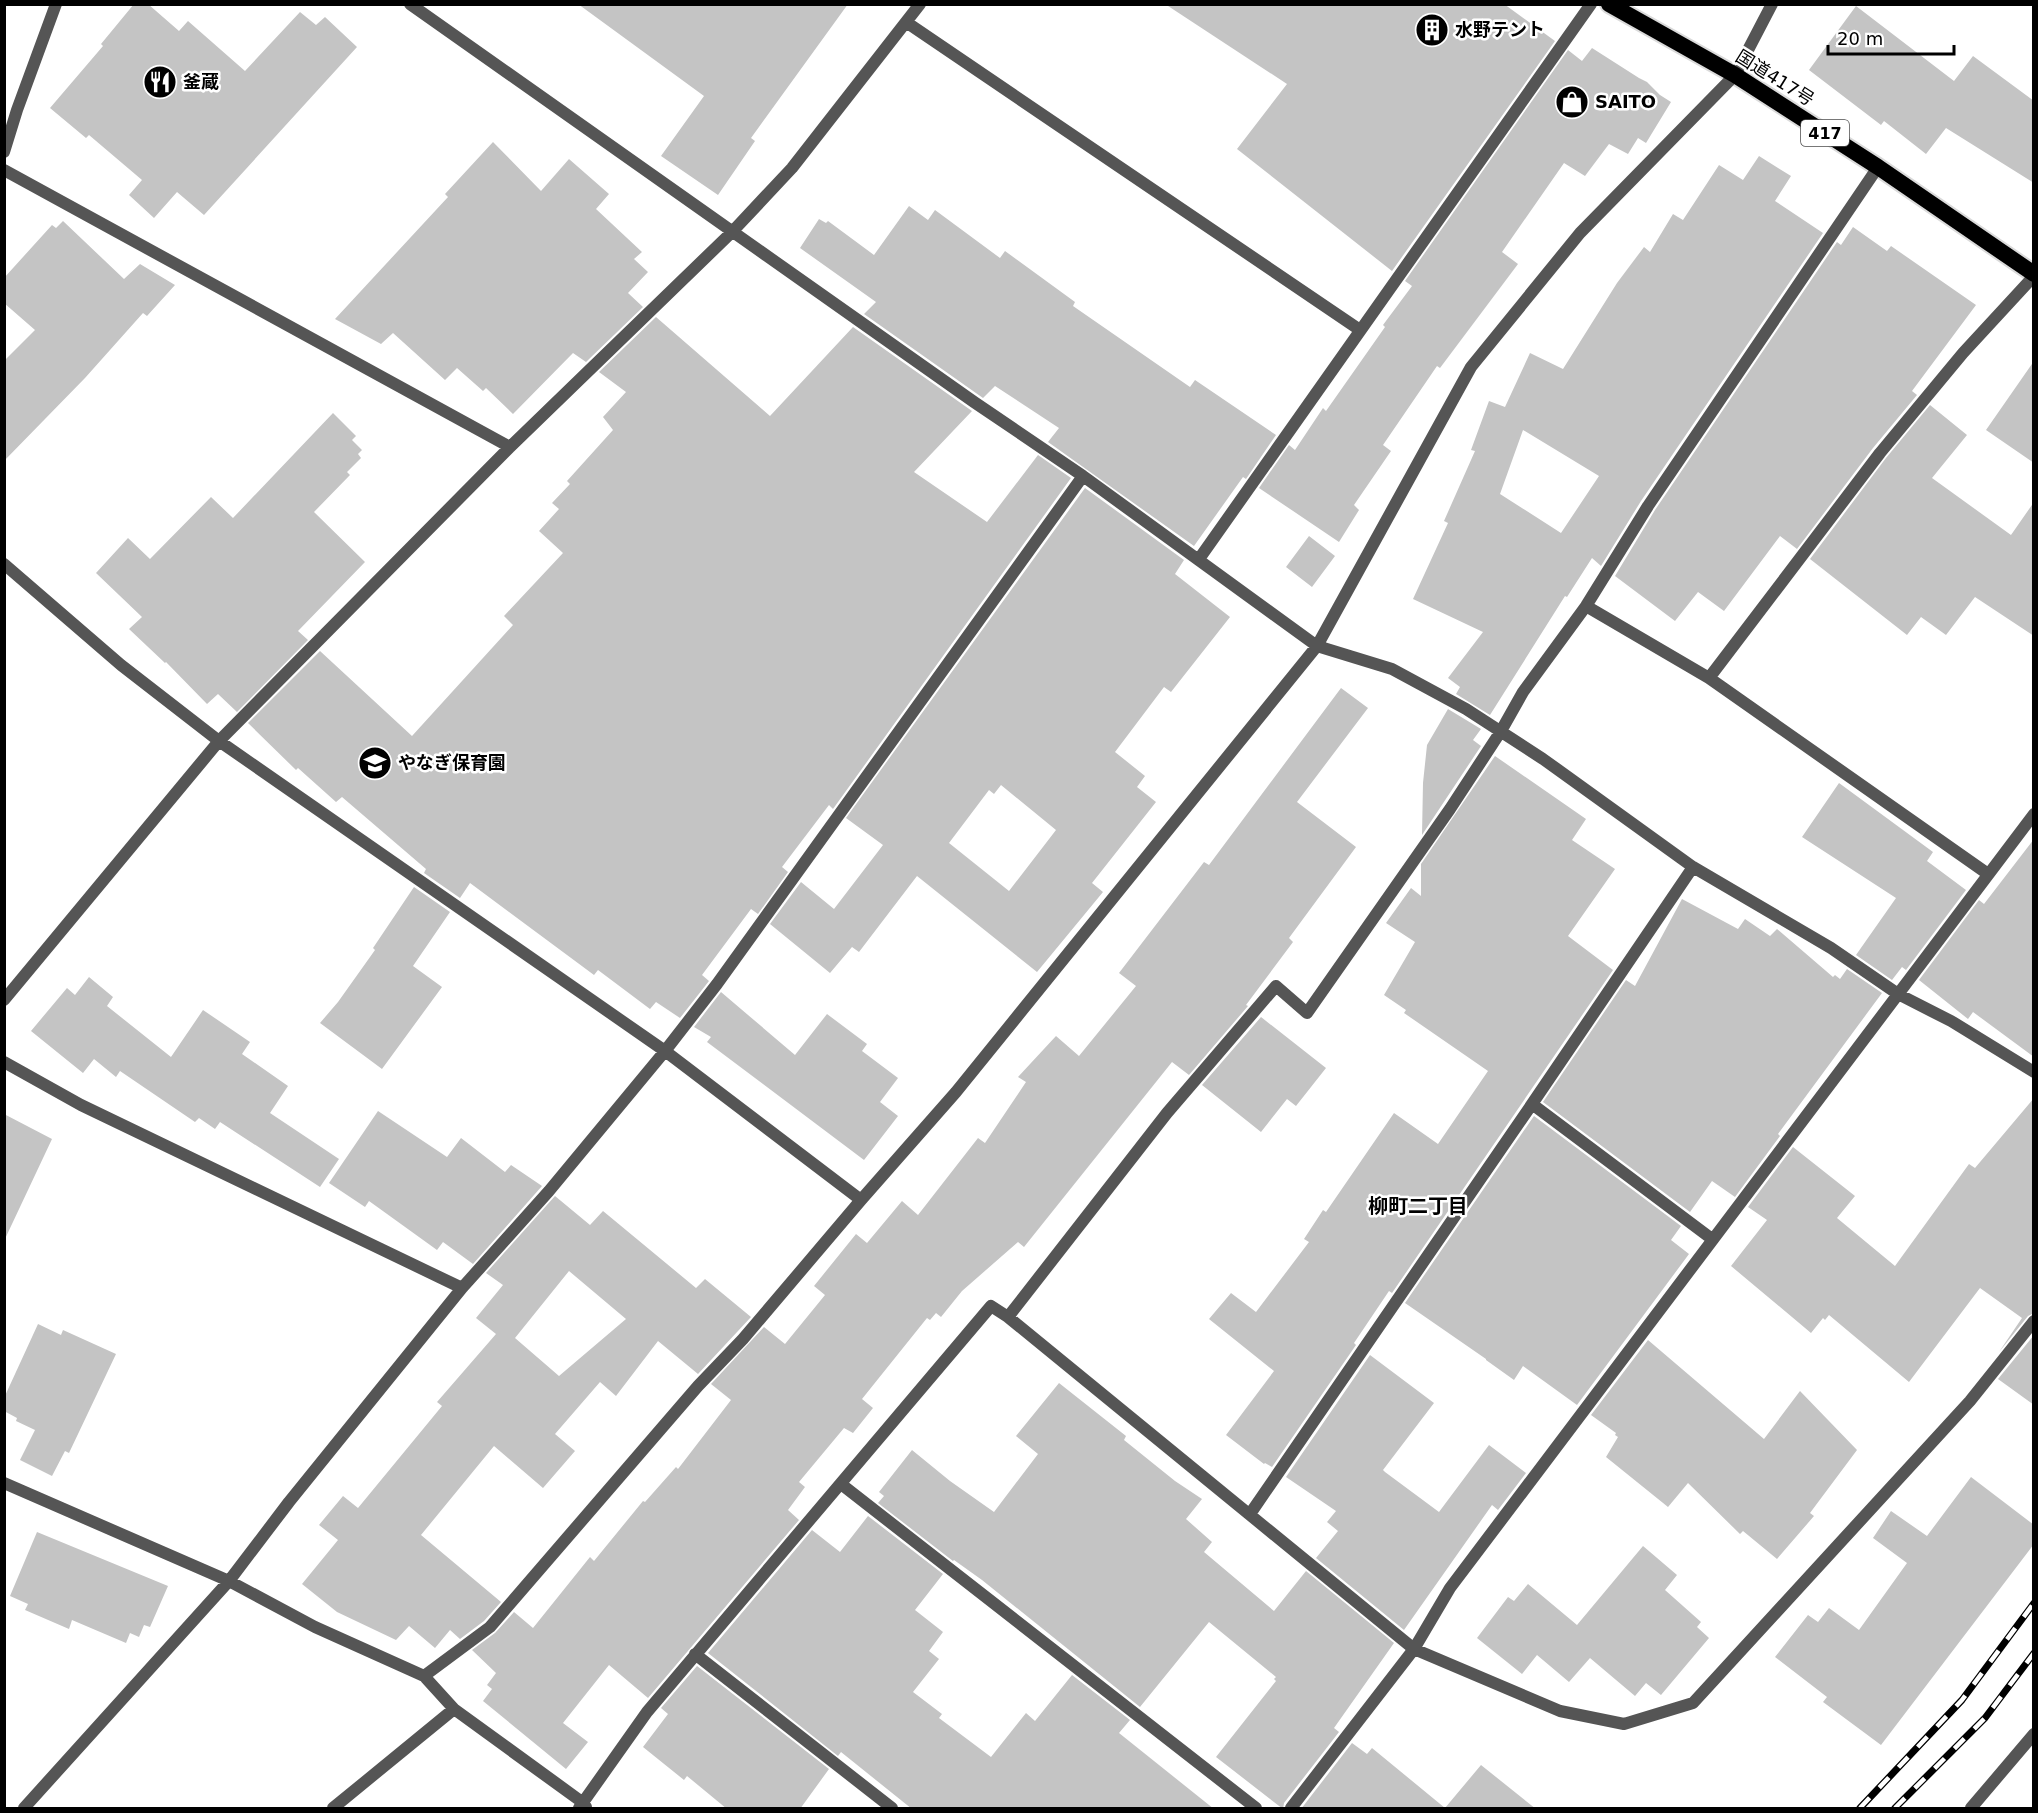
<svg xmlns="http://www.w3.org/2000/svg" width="2038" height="1813" font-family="'DejaVu Sans','Noto Sans JP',sans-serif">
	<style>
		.building { fill: #c4c4c4; fill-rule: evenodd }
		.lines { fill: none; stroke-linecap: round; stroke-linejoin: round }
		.trunk-casing { stroke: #dbdbdb; stroke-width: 20 }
		.minor { stroke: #555; stroke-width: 12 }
		.tertiary { stroke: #555; stroke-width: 12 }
		.trunk { stroke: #000; stroke-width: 16 }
		.rail-casing { stroke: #000; stroke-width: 7 }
		.rail { stroke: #fff; stroke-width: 4.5; stroke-dasharray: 14; stroke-linecap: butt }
		.labels { text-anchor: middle; stroke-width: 5; stroke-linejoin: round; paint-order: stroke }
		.shield { fill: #fff; stroke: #4c4c4c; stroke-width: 1.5 }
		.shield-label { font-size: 16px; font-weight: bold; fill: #000 }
		.poi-label { font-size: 18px; font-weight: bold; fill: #000; stroke: #fff; text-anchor: start }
		.street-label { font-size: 18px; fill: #000; stroke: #fff }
		.neighbourhood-label { font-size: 20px; font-weight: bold; fill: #000; stroke: #fff }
	</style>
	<rect width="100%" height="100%" fill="#fff"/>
	<path class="building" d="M134 4H148L179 31 188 21 245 71 300 12 316 25 325 17 357 47 204 215 177 192 154 218 129 195 142 180 89 135 86 138 50 108 103 46 101 44Z
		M578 4H848L751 138 755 141 718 195 661 156 704 96Z
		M1165 4H1504L1555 41 1392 271 1237 149 1287 84Z
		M1856 6 1954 81 1973 56 2034 101V183L1946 128 1926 154 1884 121 1881 125 1809 70Z
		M1592 48 1639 78 1647 82 1660 95 1671 102 1646 143 1638 138 1628 154 1609 144 1585 176 1564 163 1502 252 1518 264 1440 368 1437 366 1383 445 1391 451 1354 505 1359 510 1339 542 1259 488 1289 445 1295 450 1323 408 1326 411 1385 327 1383 325 1412 286 1405 281 1568 50 1582 61Z
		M493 142 541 191 569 159 609 194 596 209 642 252 634 259 648 272 628 293 643 307 586 362 573 353 513 414 486 388 483 391 457 368 445 380 393 333 381 344 335 319 448 197 445 194Z
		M1759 156 1791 176 1775 201 1823 233 1641 501 1601 566 1592 558 1567 597 1565 596 1490 715 1456 694 1460 687 1448 678 1483 632 1413 599 1448 523 1444 521 1475 451 1471 450 1489 401 1505 407 1530 353 1563 369 1617 283 1644 247 1650 252 1673 214 1683 220 1719 165 1743 180ZM1523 430 1599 476 1561 533 1500 494Z
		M909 206 928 220 935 210 1000 258 1005 251 1075 302 1073 306 1190 387 1195 380 1276 435 1246 479 1243 477 1194 546 1048 442 1059 428 995 386 983 398 864 314 876 302 800 248 819 219 826 223 828 221 874 255Z
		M63 221 124 279 140 264 175 285 147 316 143 313 85 378 4 461V361L35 330 4 303V278L52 225 56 228Z
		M1853 227 1887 251 1891 246 1976 305 1912 391 1917 395 1873 448 1797 549 1780 536 1724 611 1698 592 1675 621 1615 576 1655 510 1837 242 1841 245Z
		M656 317 770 416 853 327 972 411 914 472 987 522 1038 455 1071 478 833 809 829 805 782 867 788 872 758 914 751 909 702 975 709 981 680 1018 656 1002 650 1009 598 970 594 975 470 883 460 898 424 873 426 869 342 797 336 802 298 768 296 770 248 723 320 651 412 736 513 625 504 616 563 553 539 531 559 509 552 503 570 484 567 481 613 430 603 417 626 392 599 372Z
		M2034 361V463L1986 430Z
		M1930 405 1967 435 1932 478 2011 535 2034 502V636L1975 597 1946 635 1921 617 1907 635 1810 559 1886 458Z
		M333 413 356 436 352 440 362 450 358 454 361 458 347 472 350 475 314 512 365 562 298 631 308 640 237 712 218 694 207 704 166 662 165 663 129 629 142 617 96 573 128 538 150 559 211 497 233 518Z
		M1085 488 1184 560 1175 574 1230 617 1171 692 1164 687 1115 752 1145 776 1137 787 1156 802 1092 883 1103 892 1037 972 917 876 859 952 852 947 830 973 770 924 801 882 834 909 883 845 846 818ZM1001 785 1056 830 1009 891 949 843 989 790 994 794Z
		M1309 536 1335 556 1312 587 1286 567Z
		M1341 688 1368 708 1297 802 1356 847 1289 938 1293 942 1246 1005 1248 1006 1189 1075 1172 1062 1024 1247 1018 1242 962 1291 941 1317 936 1313 930 1320 927 1318 862 1399 873 1408 853 1433 844 1428 799 1482 805 1487 788 1510 799 1520 648 1698 609 1665 563 1723 588 1742 566 1769 483 1701 492 1689 487 1685 496 1673 472 1650 495 1633 514 1612 533 1628 590 1557 594 1561 643 1501 645 1502 676 1467 678 1469 731 1400 711 1384 764 1327 785 1344 825 1295 814 1286 856 1234 867 1243 902 1201 918 1215 978 1138 985 1143 1026 1082 1018 1077 1056 1036 1079 1056 1136 986 1119 973 1204 862 1209 865Z
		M1448 709 1481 729 1473 740 1481 746 1422 835 1423 783 1427 745Z
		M1495 756 1586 819 1572 840 1615 869 1568 936 1613 970 1392 1293 1389 1291 1354 1343 1356 1345 1272 1467 1265 1463 1264 1464 1226 1435 1274 1371 1209 1319 1231 1293 1256 1312 1309 1242 1304 1239 1323 1210 1326 1212 1394 1113 1438 1144 1488 1071 1404 1013 1406 1010 1384 995 1415 942 1386 923 1411 888 1421 896V864Z
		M1839 783 1933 852 1927 861 1966 890 1906 970 1902 967 1892 980 1856 955 1896 898 1802 837Z
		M2034 839V1057L1973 1012 1968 1019 1919 980 1979 900 1984 904Z
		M414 887 450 912 413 966 442 987 382 1069 320 1023 338 1002 375 950 373 948Z
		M1682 899 1738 929 1745 919 1770 936 1777 929 1833 977 1835 975 1840 979 1847 969 1882 993 1778 1134 1780 1136 1735 1197 1712 1181 1690 1212 1543 1102 1626 980 1635 986Z
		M89 977 113 997 107 1006 171 1057 203 1010 250 1042 242 1054 288 1086 270 1113 339 1159 320 1187 220 1122 215 1129 199 1118 195 1122 120 1071 116 1077 94 1059 83 1073 31 1031 67 988 75 995Z
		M721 992 795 1055 827 1014 867 1044 862 1051 898 1078 880 1102 898 1116 864 1160 707 1042 711 1037 694 1027Z
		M1261 1017 1326 1068 1296 1106 1287 1099 1261 1132 1202 1085Z
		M2034 1098V1313L2028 1316 1999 1352 2022 1318 1980 1288 1909 1382 1829 1315 1825 1320 1823 1318 1811 1333 1731 1266 1767 1220 1748 1207 1793 1147 1855 1196 1837 1218 1895 1266 1969 1164 1975 1168Z
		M378 1111 447 1157 461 1138 505 1172 511 1165 542 1186 473 1264 443 1242 437 1250 369 1201 365 1207 329 1183Z
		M4 1114 52 1139 4 1241Z
		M1534 1116 1681 1226 1671 1240 1689 1254 1577 1405 1523 1366 1514 1380 1486 1360V1359L1405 1303Z
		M555 1196 590 1225 603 1211 696 1288 705 1279 751 1317 698 1374 658 1341 616 1396 600 1382 555 1434 575 1451 543 1488 494 1446 421 1535 501 1602 484 1621 460 1639 450 1630 435 1648 409 1626 396 1640 337 1612 302 1584 338 1540 319 1525 343 1496 358 1508 442 1406 437 1402 496 1334 476 1318 503 1285 486 1273ZM569 1271 626 1319 559 1376 515 1338Z
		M38 1324 61 1335 63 1330 116 1354 69 1453 65 1451 52 1476 20 1460 35 1430 16 1421 17 1418 4 1411V1398Z
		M2034 1335V1405L1998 1379Z
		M1648 1340 1764 1439 1800 1391 1857 1450 1810 1513 1814 1516 1777 1559 1743 1531 1740 1534 1688 1483 1668 1507 1606 1457 1618 1437 1615 1435 1616 1433 1591 1415Z
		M1370 1355 1434 1403 1383 1470 1385 1472 1439 1512 1489 1445 1526 1473 1498 1510 1492 1505 1404 1630 1316 1558 1338 1531 1327 1522 1336 1511 1286 1477Z
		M1059 1383 1126 1436 1124 1440 1175 1481 1202 1499 1186 1519 1212 1542 1204 1552 1274 1611 1306 1571 1394 1643 1334 1728 1339 1732 1284 1803 1283 1809 1216 1757 1276 1681 1274 1679 1276 1677 1209 1622 1140 1707 982 1580 954 1560 953 1561 878 1503 884 1496 879 1492 912 1450 950 1481 994 1512 1038 1454 1016 1436Z
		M1971 1477 2034 1525V1544L1881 1745 1823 1702 1827 1697 1775 1657 1808 1615 1818 1622 1829 1608 1859 1630 1907 1563 1873 1538 1891 1511 1927 1536Z
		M868 1516 943 1574 915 1610 943 1632 929 1651 939 1659 913 1692 942 1714 939 1718 991 1757 1026 1713 1035 1721 1072 1675 1130 1720 1119 1733 1214 1809H912L841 1752 838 1756 708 1653 812 1530 840 1552Z
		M37 1532 168 1586 150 1627 144 1625 139 1637 130 1633 126 1643 72 1620 69 1629 25 1610 28 1604 10 1596Z
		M1643 1546 1677 1575 1665 1590 1701 1622 1697 1627 1709 1638 1661 1695 1646 1683 1635 1696 1590 1658 1569 1682 1537 1655 1522 1674 1477 1638 1508 1597 1514 1601 1528 1584 1577 1625Z
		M697 1666 829 1769 800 1809H727L687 1776 684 1780 643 1747 668 1714 661 1708Z
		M1352 1743 1367 1754 1372 1748 1445 1808 1481 1765 1536 1809H1301Z"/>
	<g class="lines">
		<defs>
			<path id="trunk" d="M1609 4 1735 75 1878 167 2034 274"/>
		</defs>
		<use href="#trunk" class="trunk-casing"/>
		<path class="minor" d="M410 4 974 402 1083 476 1317 646 1392 669 1466 709 1543 759 1693 867 1831 948 1898 994 1951 1021 2034 1072
			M906 22 1360 330
			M4 152 17 110 56 4
			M4 170 510 447
			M1199 559 1591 4
			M4 564 121 665 219 741 665 1051 861 1200
			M1586 606 1709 678 1988 874
			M1709 678 1880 453 1963 353 2034 276
			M4 1000 219 741 510 447 732 232 792 168 920 4
			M4 1062 81 1105 462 1288
			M1532 1104 1712 1239
			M1008 1317 1167 1113 1276 986 1307 1013 1450 809 1501 731 1523 692 1586 606 1648 506 1878 167
			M4 1483 229 1581 315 1627 424 1676 454 1709 582 1802 586 1807
			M841 1484 1256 1808
			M1250 1514 1532 1104 1693 867
			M695 1654 892 1808
			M424 1676 490 1627 698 1386 743 1339 861 1200 956 1092 1317 646 1471 367 1580 233 1735 75
			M24 1808 229 1581 289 1502 462 1288 549 1191 665 1051 717 984 1083 476
			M333 1808 454 1709
			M579 1808 647 1712 991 1306 1008 1317 1414 1649 1560 1711 1624 1724 1693 1703 1970 1401 2034 1321
			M1291 1808 1414 1649 1450 1588 2034 814
			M1971 1808 2034 1734"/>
		<path class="tertiary" d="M1735 75 1772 4"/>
		<use href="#trunk" class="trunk"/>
		<defs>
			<path id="rail" d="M1860 1808 1962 1700 2034 1603
				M1895 1808 1985 1718 2034 1653"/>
		</defs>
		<use href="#rail" class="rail-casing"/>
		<use href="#rail" class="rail"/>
	</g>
	<defs>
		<symbol id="building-disc" viewBox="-11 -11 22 22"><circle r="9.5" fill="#000" stroke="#fff"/><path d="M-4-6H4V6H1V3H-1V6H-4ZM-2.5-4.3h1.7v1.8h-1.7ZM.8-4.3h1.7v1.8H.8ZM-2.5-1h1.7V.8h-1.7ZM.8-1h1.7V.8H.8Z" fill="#fff"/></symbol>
		<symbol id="restaurant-disc" viewBox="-11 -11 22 22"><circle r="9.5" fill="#000" stroke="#fff"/><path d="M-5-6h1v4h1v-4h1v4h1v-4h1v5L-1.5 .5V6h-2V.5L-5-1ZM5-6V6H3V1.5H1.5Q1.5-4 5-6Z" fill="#fff"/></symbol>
		<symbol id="shop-disc" viewBox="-11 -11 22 22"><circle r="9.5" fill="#000" stroke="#fff"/><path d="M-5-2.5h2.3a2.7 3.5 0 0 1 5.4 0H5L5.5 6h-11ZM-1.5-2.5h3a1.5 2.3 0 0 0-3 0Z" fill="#fff"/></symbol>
		<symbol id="school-disc" viewBox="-11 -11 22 22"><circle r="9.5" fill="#000" stroke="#fff"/><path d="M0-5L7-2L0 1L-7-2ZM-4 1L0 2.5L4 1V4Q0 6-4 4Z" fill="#fff"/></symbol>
	</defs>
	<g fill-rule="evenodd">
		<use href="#building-disc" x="1413" y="11" width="38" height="38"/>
		<use href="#restaurant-disc" x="141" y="63" width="38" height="38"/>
		<use href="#shop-disc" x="1553" y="83" width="38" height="38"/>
		<use href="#school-disc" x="356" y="744" width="38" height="38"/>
	</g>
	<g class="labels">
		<rect class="shield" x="1801" y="120" width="48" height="26" rx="4.5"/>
		<g class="shield-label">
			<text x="1825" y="139">417</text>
		</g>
		<g class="poi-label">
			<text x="1455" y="36">水野テント</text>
			<text x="183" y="88">釜蔵</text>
			<text x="1595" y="108">SAITO</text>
			<text x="398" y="769">やなぎ保育園</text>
		</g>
		<g class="street-label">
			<text transform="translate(1775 78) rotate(32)" y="6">国道417号</text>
		</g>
		<g class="neighbourhood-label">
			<text x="1418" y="1213">柳町二丁目</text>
		</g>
	</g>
	<rect width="2038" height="1813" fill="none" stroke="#000000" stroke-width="12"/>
	<path d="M1828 45v9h126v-9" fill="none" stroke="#000000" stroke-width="3"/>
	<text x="1837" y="45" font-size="18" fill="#000000" stroke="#ffffff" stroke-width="4.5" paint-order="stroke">20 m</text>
</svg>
